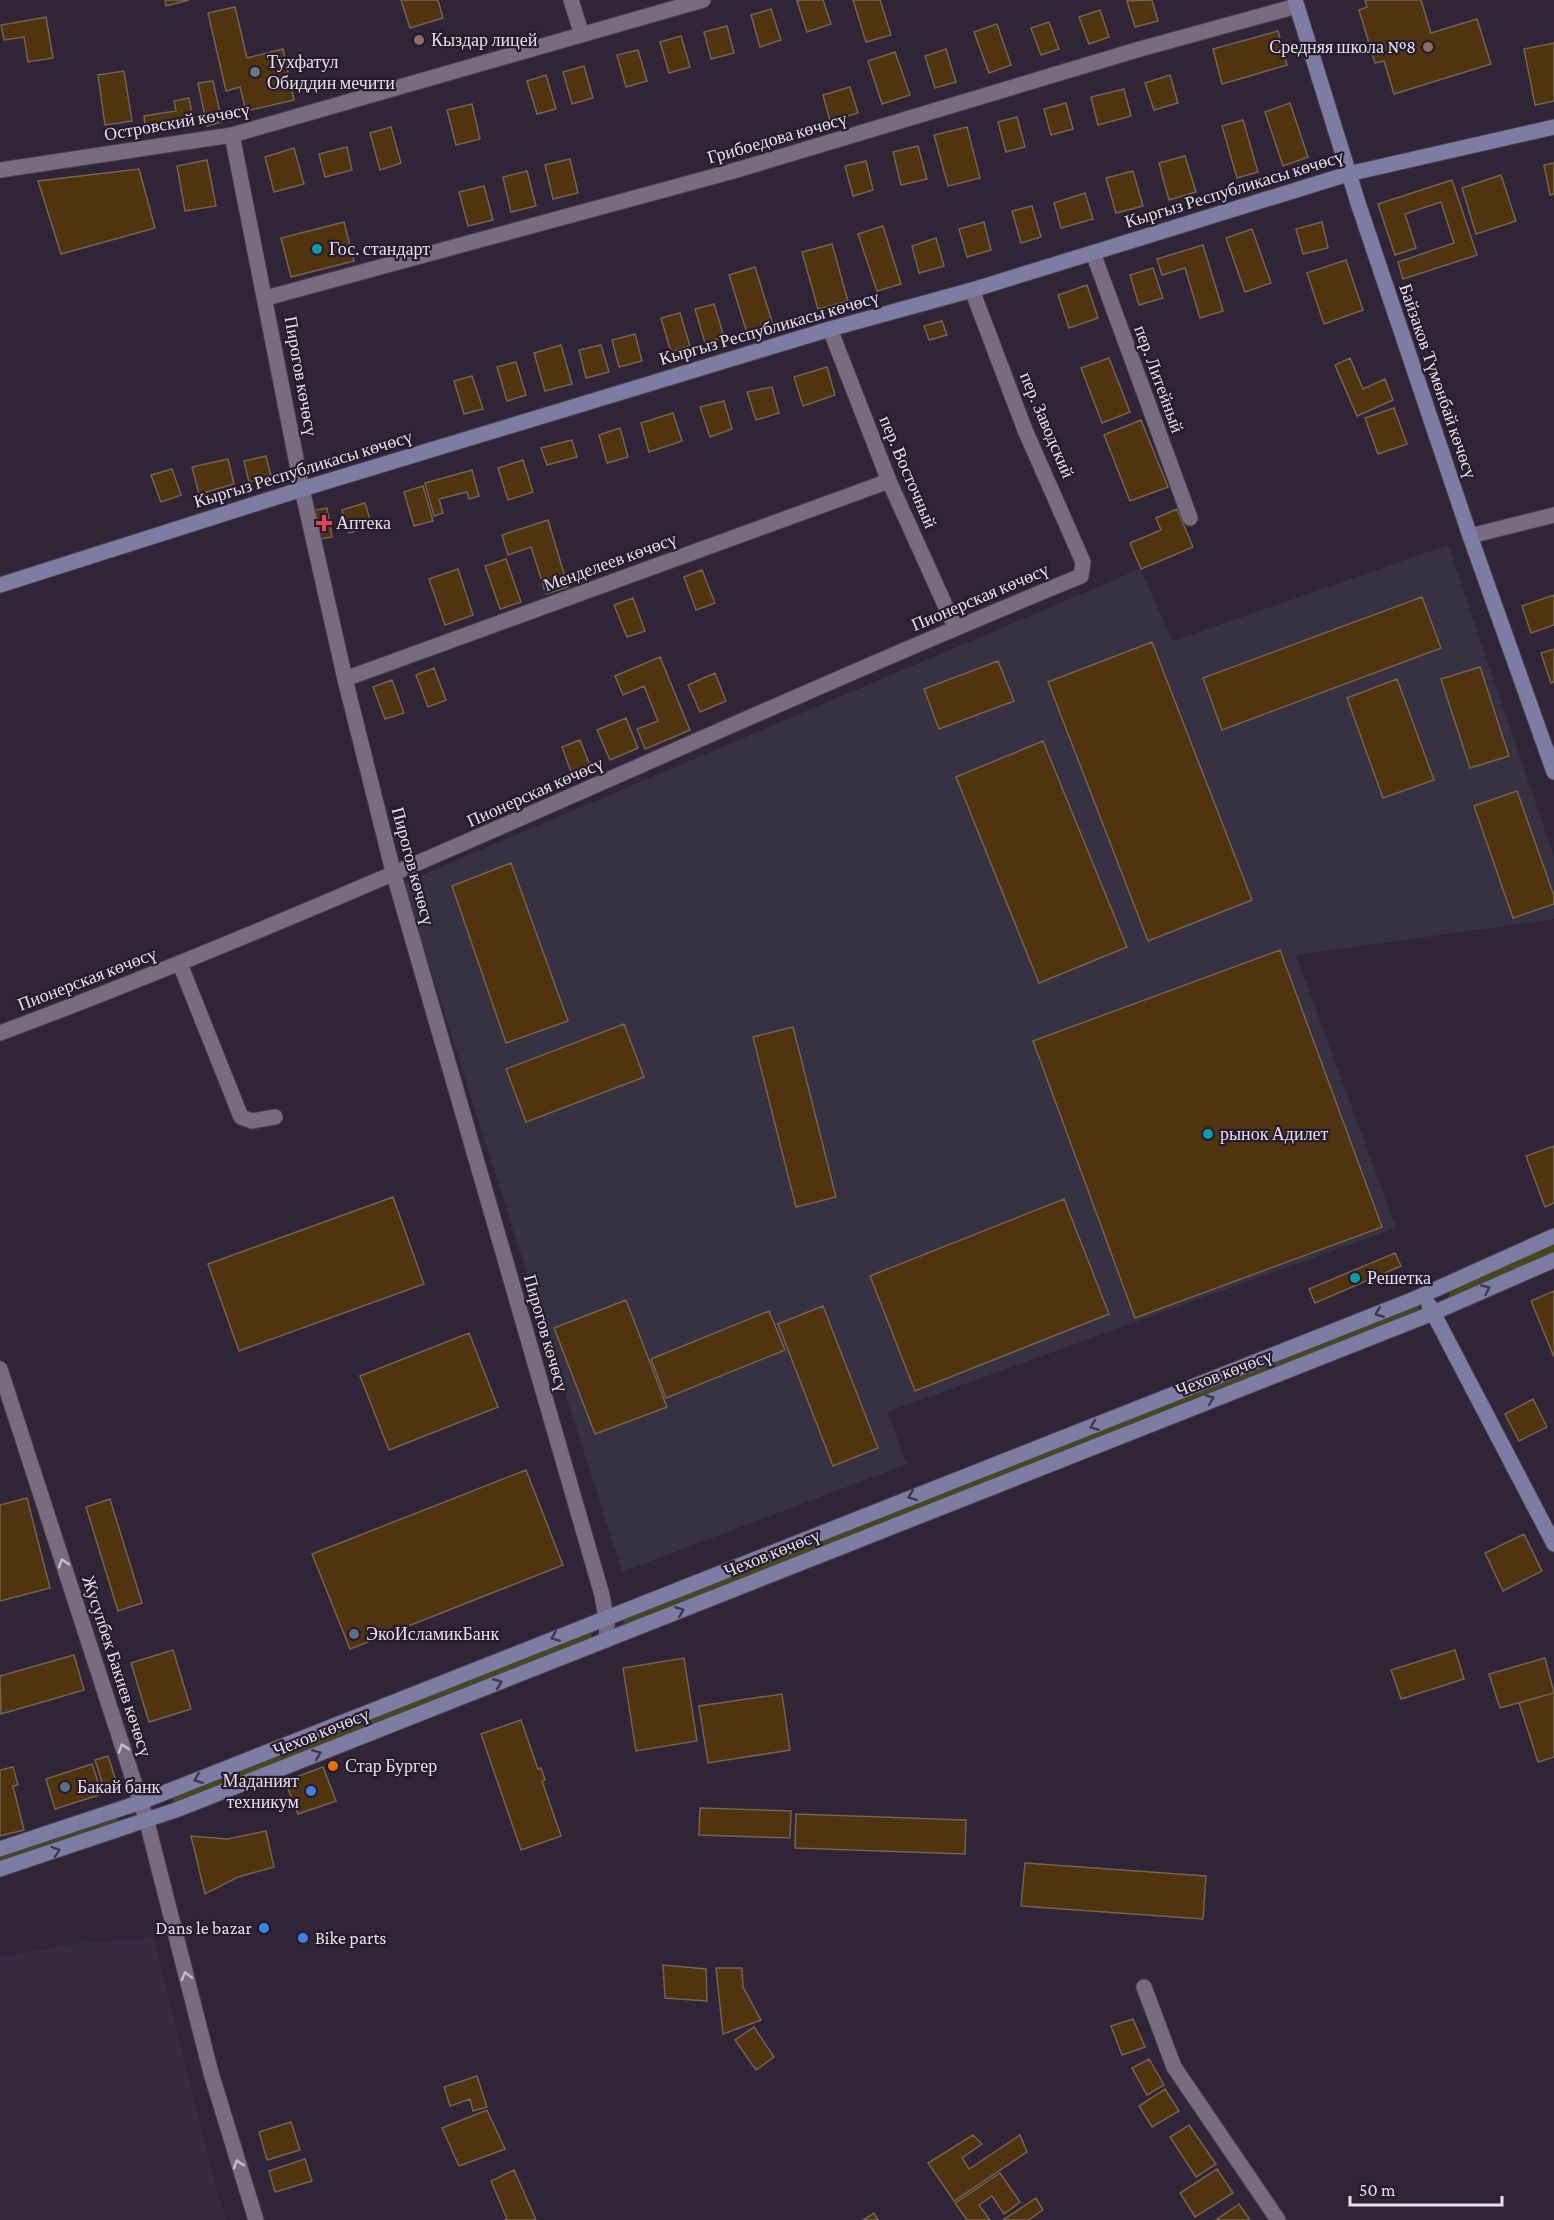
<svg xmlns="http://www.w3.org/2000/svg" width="1554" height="2220" font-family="'Crimson Pro',serif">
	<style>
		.built { fill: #382a41 }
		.industrial { fill: #373242 }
		.green { fill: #474b12 }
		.building { fill: #503410; stroke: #736351; stroke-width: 1.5 }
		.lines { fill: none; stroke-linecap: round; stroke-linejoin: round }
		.street-casing { stroke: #49404e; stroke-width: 17 }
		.secondary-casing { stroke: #49404e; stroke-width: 17 }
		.street { stroke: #776c80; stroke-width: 15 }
		.secondary { stroke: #7e7ca2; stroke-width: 15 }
		.oneway { stroke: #40384f }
		.oneway2 { stroke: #c5bdcb }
		.education-dot { fill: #8d6e63; stroke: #251b2c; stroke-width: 2 }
		.worship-dot { fill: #6b7280; stroke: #251b2c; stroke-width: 2 }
		.culture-dot { fill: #0f9aa8; stroke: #251b2c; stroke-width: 2 }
		.health-dot { fill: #e0444e; stroke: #251b2c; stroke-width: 2 }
		.service-dot { fill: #5c6f8a; stroke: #251b2c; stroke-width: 2 }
		.food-dot { fill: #e8710a; stroke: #251b2c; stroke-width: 2 }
		.shop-dot { fill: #3f7fe0; stroke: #251b2c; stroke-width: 2 }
		.labels { text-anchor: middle; stroke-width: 4.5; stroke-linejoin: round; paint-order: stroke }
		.poi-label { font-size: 18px; fill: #e6e0eb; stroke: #251b2c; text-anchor: start }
		.street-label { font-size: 18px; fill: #e6e0eb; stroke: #251b2c }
	</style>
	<rect width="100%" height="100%" fill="#2f2536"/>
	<path class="built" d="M154 1938 219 2198 227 2220H0V1957L72 1944Z"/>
	<path class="industrial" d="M1448 545 1554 857V919L1296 955 1396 1228 887 1412 907 1464 622 1572 403 883 1140 569 1173 641Z"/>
	<path class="green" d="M1554 1244V1255L1449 1299 1450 1289Z
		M1417 1305 1419 1308 1413 1314 626 1626 623 1624 624 1617Z
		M588 1631 592 1634 591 1638 583 1642 175 1804 172 1796Z
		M115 1817 121 1821 0 1866V1855Z"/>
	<path class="building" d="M165 0H189L166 6Z
		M401 0H438L443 18 410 28Z
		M801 0H823L831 24 807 32 797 1Z
		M853 0H880L891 35 866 42Z
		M1152 0 1158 21 1135 27 1127 1Z
		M1365 0H1421L1431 33 1477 19 1491 64 1394 94 1384 61 1375 63 1359 10 1367 7Z
		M235 7 247 58 283 49 294 100 246 111 240 87 226 91 208 13Z
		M771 9 781 40 760 47 751 15Z
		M1100 10 1109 37 1089 44 1079 17Z
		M46 17 53 58 28 62 24 37 4 40 1 25Z
		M1049 22 1059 49 1041 55 1031 28Z
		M997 24 1011 65 989 73 974 32Z
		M727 26 734 53 711 59 704 32Z
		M1278 31 1287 65 1222 84 1213 49Z
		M681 36 690 67 669 73 660 42Z
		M1554 43V101L1535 105 1524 49Z
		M946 49 956 82 935 88 925 56Z
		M638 50 647 81 626 87 617 55Z
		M895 52 910 95 882 104 868 61Z
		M584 66 593 98 572 104 563 72Z
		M124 71 132 121 105 125 98 75Z
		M546 75 556 109 537 114 527 81Z
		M1170 75 1178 103 1154 110 1145 83Z
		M213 81 222 122 207 126 198 83Z
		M850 87 858 113 830 121 823 95Z
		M1124 89 1131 116 1098 125 1091 97Z
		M189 98 194 124 146 131 144 116 176 111 174 101Z
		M1066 103 1073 129 1051 135 1044 109Z
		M1290 103 1308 157 1283 166 1265 112Z
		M472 104 480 139 456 145 447 110Z
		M1017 117 1025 147 1006 152 998 122Z
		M1243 120 1258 172 1237 178 1222 126Z
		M391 127 401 163 380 170 370 133Z
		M967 127 980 178 948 186 934 135Z
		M918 146 927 179 901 185 893 152Z
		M347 147 352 170 325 177 319 154Z
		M294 148 304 184 274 192 265 157Z
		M1185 156 1196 192 1169 200 1159 163Z
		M570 159 578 193 553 199 545 165Z
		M207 160 216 206 185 211 177 166Z
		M866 161 873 190 853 196 845 166Z
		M1554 163V194L1550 195 1544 165Z
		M139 169 155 228 61 254 38 181Z
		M527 171 536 206 511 212 503 177Z
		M1133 171 1143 206 1116 213 1106 178Z
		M1501 175 1516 221 1476 234 1462 188Z
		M1452 180 1477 255 1403 279 1398 262 1454 243 1441 202 1405 214 1416 248 1395 255 1378 204Z
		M484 186 493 220 468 226 459 192Z
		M1085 193 1093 219 1061 228 1054 203Z
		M1032 206 1041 237 1021 243 1012 211Z
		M344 222 354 261 291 277 281 238Z
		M984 222 991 250 967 257 959 229Z
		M1322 222 1328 248 1303 254 1296 229Z
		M883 226 901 284 877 291 858 234Z
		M1252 229 1271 283 1245 292 1226 238Z
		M936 238 944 266 919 273 912 246Z
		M832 244 848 301 818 309 802 252Z
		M1203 245 1223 311 1200 318 1185 268 1162 275 1157 259Z
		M1346 260 1363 310 1324 324 1307 273Z
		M755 267 774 328 748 336 729 275Z
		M1153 268 1163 298 1139 305 1130 275Z
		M1087 285 1098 318 1069 328 1058 295Z
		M714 304 724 337 705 343 695 309Z
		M680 313 690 346 671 352 661 318Z
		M942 321 947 335 929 340 924 326Z
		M635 334 642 361 619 367 612 340Z
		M561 345 572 384 545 391 534 353Z
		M601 345 609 372 586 378 579 350Z
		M1109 358 1130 412 1102 423 1081 368Z
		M1350 358 1363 389 1385 379 1393 400 1357 416 1335 365Z
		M516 362 526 395 507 401 497 367Z
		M827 367 835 395 803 406 794 377Z
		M472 376 483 409 464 414 454 381Z
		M772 387 779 413 756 420 747 392Z
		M724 401 732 429 710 437 700 407Z
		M1394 408 1407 444 1378 454 1365 418Z
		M673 413 682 441 649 452 641 423Z
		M1141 420 1168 487 1130 501 1104 435Z
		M620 428 628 457 607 463 599 435Z
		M572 440 577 457 547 465 541 448Z
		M266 456 271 476 249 482 244 461Z
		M228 459 234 484 199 494 192 467Z
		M523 460 533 492 508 500 498 468Z
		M172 469 181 495 161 502 151 475Z
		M472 470 479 496 469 499 467 492 439 499 443 513 434 516 425 483Z
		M423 486 433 521 414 526 404 492Z
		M365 503 372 526 349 533 342 510Z
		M327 508 332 537 321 539 315 510Z
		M1177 509 1193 547 1141 569 1130 543 1161 530 1156 518Z
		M548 520 568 587 546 594 531 547 508 555 502 535Z
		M506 559 521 602 500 609 485 566Z
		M458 569 473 615 445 625 429 579Z
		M702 570 715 603 696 610 684 577Z
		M1554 595V625L1531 633 1522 606Z
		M1422 597 1441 648 1222 730 1203 678Z
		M633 598 645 631 627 637 614 605Z
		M1152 642 1252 900 1148 941 1048 682Z
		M1554 649V682L1551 683 1541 653Z
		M660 657 690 730 645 749 637 729 658 721 644 686 623 695 615 676Z
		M998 661 1014 701 939 729 924 689Z
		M1480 667 1509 756 1470 768 1441 679Z
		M434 668 446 700 428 707 416 675Z
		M715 673 726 701 700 712 688 685Z
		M1397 679 1434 780 1383 798 1347 698Z
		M392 680 404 713 385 719 373 687Z
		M626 718 638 748 610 760 597 730Z
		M580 740 593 773 574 780 562 747Z
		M1043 741 1127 947 1039 983 956 777Z
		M1517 791 1554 896V904L1513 918 1474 806Z
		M511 863 568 1021 506 1043 452 886Z
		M1280 950 1382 1227 1135 1318 1033 1041Z
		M624 1024 644 1077 526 1122 506 1069Z
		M793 1027 836 1197 796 1207 753 1037Z
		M1554 1146V1203L1545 1207 1526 1156Z
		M393 1197 424 1284 239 1351 208 1264Z
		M1064 1199 1109 1314 915 1391 870 1276Z
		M1395 1253 1401 1266 1315 1303 1309 1289Z
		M1554 1291V1357L1531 1301Z
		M626 1300 667 1407 595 1434 554 1328Z
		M823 1306 878 1448 833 1466 778 1324Z
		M769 1311 785 1350 666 1398 651 1359Z
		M469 1333 498 1407 389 1450 360 1376Z
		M1533 1399 1547 1427 1519 1441 1505 1414Z
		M526 1470 563 1565 350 1649 312 1554Z
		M27 1498 50 1588 0 1601V1505Z
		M110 1499 142 1603 118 1611 86 1507Z
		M1524 1534 1542 1571 1503 1591 1485 1553Z
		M173 1650 191 1709 149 1722 131 1663Z
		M1455 1650 1464 1679 1401 1699 1391 1670Z
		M74 1655 84 1690 1 1714 0 1676Z
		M684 1658 697 1741 636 1751 623 1668Z
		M1545 1658 1554 1693 1500 1708 1489 1674Z
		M1554 1693V1757L1538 1762 1519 1703Z
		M782 1694 790 1750 708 1763 699 1706Z
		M521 1720 538 1769 541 1768 545 1780 542 1781 561 1836 521 1850 481 1734Z
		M108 1756 118 1787 105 1791 95 1760Z
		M92 1764 102 1794 55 1809 46 1779Z
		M13 1767 18 1785 13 1786 24 1830 0 1836V1770Z
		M323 1767 336 1801 298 1814 285 1781Z
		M700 1808 791 1811 790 1838 699 1835Z
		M796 1814 966 1820 965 1854 795 1848Z
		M266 1831 274 1867 238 1877 205 1894 191 1836 228 1839Z
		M1025 1863 1206 1876 1203 1919 1021 1906Z
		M663 1965 706 1969 707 2001 665 1998Z
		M716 1968H742L743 1987 761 2020 723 2034Z
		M1133 2019 1145 2047 1122 2055 1111 2026Z
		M754 2027 774 2057 756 2070 735 2040Z
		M1149 2059 1164 2085 1147 2095 1132 2068Z
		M477 2076 487 2107 473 2111 470 2099 450 2106 444 2087Z
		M1165 2089 1179 2111 1152 2127 1139 2106Z
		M487 2110 505 2149 459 2166 442 2128Z
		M291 2122 300 2150 267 2160 259 2132Z
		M1189 2125 1216 2164 1196 2177 1170 2137Z
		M973 2135 982 2144 962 2158 969 2169 1020 2135 1027 2152 954 2201 928 2163Z
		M305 2159 312 2181 275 2192 269 2171Z
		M1217 2169 1233 2193 1195 2217 1180 2193Z
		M514 2170 536 2220H504L507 2219 491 2181Z
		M1000 2173 1020 2202 1004 2214 992 2196 979 2205 990 2220H967L955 2203Z
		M1036 2198 1043 2210 1028 2220H1003Z
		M1239 2204 1250 2220H1216Z
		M874 2213 878 2220H863Z"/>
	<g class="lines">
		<defs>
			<path id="street" d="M571 0 582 35
				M232 135 302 489 345 679 394 875 602 1595 607 1624 606 1640
				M0 170 232 135 703 0
				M1093 253 1190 518
				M266 298 730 172 1140 49 1297 6
				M830 329 889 481 955 627
				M1470 536 1554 515
				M345 679 889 481
				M180 964 241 1117 252 1121 275 1117
				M0 1033C367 896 719 724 1081 576L1083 562 1025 430 972 290
				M0 1369 147 1822 211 2073 256 2220
				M1144 1987 1174 2067 1278 2220"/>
			<path id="secondary" d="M1295 0 1358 203 1470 536 1554 772
				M0 585 302 489 830 329 972 290 1348 174 1554 127
				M1429 1305 1554 1544
				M0 1849 141 1802 1412 1300 1554 1236
				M0 1869 176 1810 1433 1313 1554 1260"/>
		</defs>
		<use href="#street" class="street-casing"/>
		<use href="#secondary" class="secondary-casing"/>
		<use href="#street" class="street"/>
		<use href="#secondary" class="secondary"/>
	</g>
	<defs><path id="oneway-chevron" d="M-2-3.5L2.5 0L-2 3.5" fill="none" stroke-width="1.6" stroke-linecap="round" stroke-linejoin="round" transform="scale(1.5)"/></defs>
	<g class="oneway">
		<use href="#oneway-chevron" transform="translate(1486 1289) rotate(-24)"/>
		<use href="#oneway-chevron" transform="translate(1379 1313) rotate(158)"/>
		<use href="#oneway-chevron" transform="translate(1210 1399) rotate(-21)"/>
		<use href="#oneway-chevron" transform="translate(1094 1426) rotate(159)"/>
		<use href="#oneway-chevron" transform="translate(912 1496) rotate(159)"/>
		<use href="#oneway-chevron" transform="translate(680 1611) rotate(-22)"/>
		<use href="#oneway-chevron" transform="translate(555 1637) rotate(158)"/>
		<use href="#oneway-chevron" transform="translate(498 1683) rotate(-22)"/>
		<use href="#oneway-chevron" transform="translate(317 1754) rotate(-22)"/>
		<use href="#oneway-chevron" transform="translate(198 1779) rotate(158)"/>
		<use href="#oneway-chevron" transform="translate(56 1851) rotate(-18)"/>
	</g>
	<g class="oneway2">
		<use href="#oneway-chevron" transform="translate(63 1563) rotate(-108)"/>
		<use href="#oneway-chevron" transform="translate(123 1748) rotate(-108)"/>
		<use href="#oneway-chevron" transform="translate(186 1976) rotate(-104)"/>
		<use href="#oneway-chevron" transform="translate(238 2164) rotate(-107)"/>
	</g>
	<g class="education-dot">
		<circle cx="419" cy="40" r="6"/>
		<circle cx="1428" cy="47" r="6"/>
	</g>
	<circle class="worship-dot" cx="255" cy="72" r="6"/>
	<g class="culture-dot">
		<circle cx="317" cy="249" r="6"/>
		<circle cx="1208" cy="1134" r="6"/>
		<circle cx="1355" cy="1278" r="6"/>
	</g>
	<path class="health-dot" d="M321 514h6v6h6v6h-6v6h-6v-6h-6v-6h6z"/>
	<g class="service-dot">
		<circle cx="354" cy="1634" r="6"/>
		<circle cx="65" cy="1787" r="6"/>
	</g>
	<circle class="food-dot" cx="333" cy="1766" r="6"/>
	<g class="shop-dot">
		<circle cx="311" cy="1791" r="6"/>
		<circle cx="264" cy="1928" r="6"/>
		<circle cx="303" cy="1938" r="6"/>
	</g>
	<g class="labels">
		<g class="poi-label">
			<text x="431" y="46">Кыздар лицей</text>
			<text x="1416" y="53" text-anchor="end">Средняя школа №8</text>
			<text x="267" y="68">Тухфатул<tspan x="267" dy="21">Обиддин мечити</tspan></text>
			<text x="329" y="255">Гос. стандарт</text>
			<text x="336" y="529">Аптека</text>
			<text x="1220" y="1140">рынок Адилет</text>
			<text x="1367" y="1284">Решетка</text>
			<text x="366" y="1640">ЭкоИсламикБанк</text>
			<text x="345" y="1772">Стар Бургер</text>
			<text x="299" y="1787" text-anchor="end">Маданият<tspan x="299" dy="21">техникум</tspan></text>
			<text x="77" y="1793">Бакай банк</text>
			<text x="252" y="1934" text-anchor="end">Dans le bazar</text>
			<text x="315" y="1944">Bike parts</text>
		</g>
		<g class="street-label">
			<text transform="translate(177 122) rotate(-10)" y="6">Островский көчөсү</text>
			<text transform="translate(777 138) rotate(-16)" y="6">Грибоедова көчөсү</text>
			<text transform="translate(1234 189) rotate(-17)" y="6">Кыргыз Республикасы көчөсү</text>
			<text transform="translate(769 328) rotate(-16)" y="6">Кыргыз Республикасы көчөсү</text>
			<text transform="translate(301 376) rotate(80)" y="6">Пирогов көчөсү</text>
			<text transform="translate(1159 379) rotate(70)" y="6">пер. Литейный</text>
			<text transform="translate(1438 381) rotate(71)" y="6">Байзаков Түмөнбай көчөсү</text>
			<text transform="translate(1047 425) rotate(67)" y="6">пер. Заводский</text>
			<text transform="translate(303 469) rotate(-17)" y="6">Кыргыз Республикасы көчөсү</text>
			<text transform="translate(908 472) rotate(67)" y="6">пер. Восточный</text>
			<text transform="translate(610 562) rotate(-20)" y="6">Менделеев көчөсү</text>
			<text transform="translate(980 597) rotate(-23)" y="6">Пионерская көчөсү</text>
			<text transform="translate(535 792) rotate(-24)" y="6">Пионерская көчөсү</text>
			<text transform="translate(413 866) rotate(75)" y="6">Пирогов көчөсү</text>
			<text transform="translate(87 979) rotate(-21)" y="6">Пионерская көчөсү</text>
			<text transform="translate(546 1333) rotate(74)" y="6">Пирогов көчөсү</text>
			<text transform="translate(1224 1373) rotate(-21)" y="6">Чехов көчөсү</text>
			<text transform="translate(772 1553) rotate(-22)" y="6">Чехов көчөсү</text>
			<text transform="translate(117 1666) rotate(72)" y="6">Жусупбек Бакиев көчөсү</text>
			<text transform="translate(321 1732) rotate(-22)" y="6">Чехов көчөсү</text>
		</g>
	</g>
	<path d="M1350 2196v9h152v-9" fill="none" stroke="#e6e0eb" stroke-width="3"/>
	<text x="1359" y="2196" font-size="18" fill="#e6e0eb" stroke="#251b2c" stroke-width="4.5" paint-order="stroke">50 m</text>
</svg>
